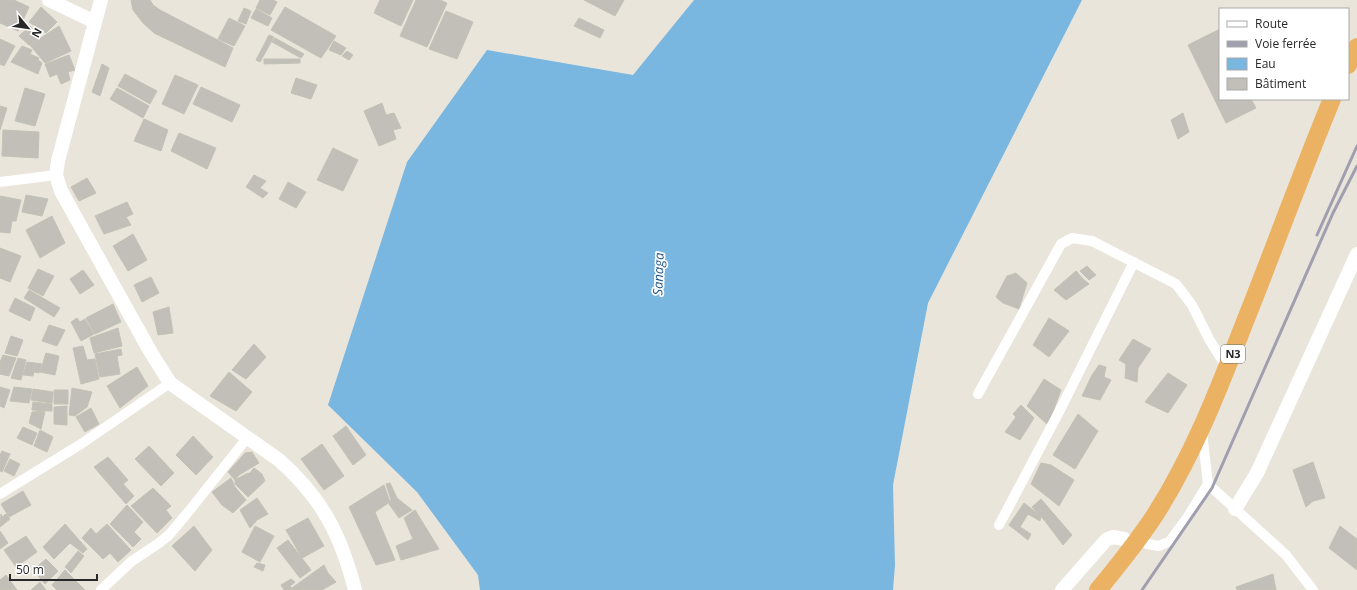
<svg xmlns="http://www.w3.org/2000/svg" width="1357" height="590" font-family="'Open Sans',sans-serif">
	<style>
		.water { fill: #79b6e0 }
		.building { fill: #c1bfb8; stroke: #c4c1b5 }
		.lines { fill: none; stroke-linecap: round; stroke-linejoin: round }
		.street { stroke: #fff; stroke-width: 10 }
		.secondary { stroke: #fff; stroke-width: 14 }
		.highway { stroke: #ecb263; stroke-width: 18 }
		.rail { stroke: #9f9fb0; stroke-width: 3 }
		.labels { text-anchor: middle; stroke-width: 3.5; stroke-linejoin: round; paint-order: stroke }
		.shield { fill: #fff; stroke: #686868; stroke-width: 1 }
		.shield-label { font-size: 11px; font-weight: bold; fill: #282828 }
		.water-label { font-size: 13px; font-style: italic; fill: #1c5389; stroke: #fff }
	</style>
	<rect width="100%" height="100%" fill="#e9e5db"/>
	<path class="water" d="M694 0H1082L928 303 893 485 895 565 893 590H480L478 575 417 492 328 405 407 162 487 50 633 75Z"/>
	<path class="building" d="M0 0H14L29 7 18 31 0 23Z
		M131 0H150L153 5 160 10 233 48 225 67 154 33 143 23 133 10Z
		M260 0H273L277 2 270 15 256 8Z
		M380 0H413L401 26 374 13Z
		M416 0H440L447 3 427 47 400 36Z
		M584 0H624L615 16Z
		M41 7 57 22 46 33 29 22Z
		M285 7 336 36 321 58 271 30Z
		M244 8 251 11 246 24 238 21Z
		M256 9 272 18 268 26 251 18Z
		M446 11 473 22 457 59 429 49Z
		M229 18 245 26 234 46 218 39Z
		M579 18 604 30 600 38 574 26Z
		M30 26 41 37 29 45 19 36Z
		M59 26 71 51 45 63 30 45Z
		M1220 29V99H1251L1256 108 1226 123 1188 45Z
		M269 35 274 37 260 62 256 60Z
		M275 38 304 54 301 58 272 42Z
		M0 39 15 46 4 66 0 64Z
		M334 41 346 48 341 55 329 50Z
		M22 46 32 50 30 54 39 58 38 60 42 63 38 74 11 62Z
		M347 51 353 55 349 60 342 56Z
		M69 55 75 70 68 72 70 80 61 84 57 74 50 77 45 64Z
		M264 59H300V63L264 64Z
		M102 64 109 68 100 96 92 92Z
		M125 74 157 91 150 104 118 86Z
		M175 75 198 85 184 114 162 104Z
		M296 78 317 85 311 99 291 93Z
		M201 87 240 105 232 122 193 104Z
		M25 88 45 94 35 126 15 121Z
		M117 88 149 106 143 118 110 99Z
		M382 103 386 115 394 113 401 128 393 130 396 139 379 146 364 111Z
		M0 106 7 108 0 130Z
		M1183 113 1189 132 1178 139 1171 120Z
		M144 119 168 130 161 151 134 141Z
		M3 130 39 132 38 158 2 156Z
		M179 133 216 148 207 169 171 151Z
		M333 148 358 160 343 191 317 180Z
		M254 175 266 181 260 188 268 193 263 198 246 187Z
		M87 178 96 193 79 201 71 187Z
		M288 182 306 192 296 208 279 199Z
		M26 195 48 199 42 216 22 212Z
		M0 196 21 200 16 221H12L10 233 0 232Z
		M127 202 133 214 126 217 131 225 104 234 95 216Z
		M52 216 65 243 40 258 26 230Z
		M133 234 147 260 128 271 113 246Z
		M0 248 21 256 10 282 0 278Z
		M1087 266 1096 275 1089 280 1080 271Z
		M38 269 54 276 43 296 28 288Z
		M83 270 94 285 80 294 70 279Z
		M1076 271 1083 279 1089 284 1066 300 1054 290Z
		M1016 273 1027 283 1019 309 1003 303 996 297 1007 276Z
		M151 277 159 293 142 302 134 285Z
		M29 290 60 308 54 317 24 298Z
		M15 298 35 308 30 321 9 311Z
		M113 304 121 322 95 334 86 318Z
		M169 307 173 333 158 335 153 312Z
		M77 318 80 322 85 319 94 334 81 341 71 322Z
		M1049 318 1069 331 1049 357 1033 345Z
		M49 325 65 330 57 346 42 341Z
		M118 328 122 346 94 353 90 338Z
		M11 336 23 340 17 356 5 353Z
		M1133 339 1151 349 1138 368 1137 382 1125 378 1126 364 1119 360Z
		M254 344 266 357 246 379 232 370Z
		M83 346 87 360 95 359 99 379 81 384 73 348Z
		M121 349 122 355 117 356 120 374 100 377 95 354Z
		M46 353 59 356 55 375 40 372Z
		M3 355 16 358 9 376 0 374V362Z
		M18 358 26 360 21 380 11 378Z
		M27 362 42 364 39 373 34 372 33 376 23 375Z
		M1099 365 1106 367 1104 377 1111 380 1100 400 1082 396 1092 375Z
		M137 367 148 386 120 408 107 386Z
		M229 372 252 392 236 411 210 396Z
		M1168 373 1187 385 1168 413 1145 402Z
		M1044 379 1061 390 1048 425 1027 406Z
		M0 387 10 390 4 408 0 406Z
		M14 387 32 389 29 403 10 401Z
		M72 388 92 392 87 407 75 416 69 415Z
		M33 389 53 392 52 403 31 400Z
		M54 390H68V404H54Z
		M33 402 52 404V411L32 410Z
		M1021 405 1034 418 1020 440 1005 432 1016 417 1013 414Z
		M67 406V425L54 424V407Z
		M91 408 99 424 85 432 76 417Z
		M45 411 41 429 29 423 32 412Z
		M1078 414 1098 431 1075 469 1053 455Z
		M346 426 366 455 353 465 333 436Z
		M23 427 37 433 32 445 17 438Z
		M40 430 53 437 47 452 34 446Z
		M193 436 213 457 196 475 176 455Z
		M322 444 344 476 324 490 301 459Z
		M149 446 174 473 161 486 135 459Z
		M2 451 10 454 2 472 0 471V455Z
		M252 452 259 463 239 475 235 480 228 472 245 453Z
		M108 457 128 480 123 484 134 496 126 504 94 467Z
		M10 459 20 464 14 476 4 471Z
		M1313 462 1325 498 1313 501 1306 507 1293 470Z
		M1041 463 1051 465 1074 480 1059 506 1031 484Z
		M254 468 262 474 265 481 248 497 235 484V480L246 474 250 473Z
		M231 478 235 487 246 500 233 513 222 505 212 492Z
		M390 483 397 498 412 510 399 518 389 504 391 500 386 484Z
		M384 485 390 502 375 512 395 560 376 565 349 507Z
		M153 488 171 506 166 510 172 518 157 533 131 506Z
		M23 491 31 505 9 517 1 504Z
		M257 498 268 514 257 520 250 528 240 510Z
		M1041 499 1072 535 1063 545 1045 521 1032 507Z
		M1024 503 1041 516 1040 521 1028 514 1020 527 1031 534 1028 540 1009 525Z
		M127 505 143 522 134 532 141 539 133 547 110 524Z
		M415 510 439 549 401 560 396 546 413 539 404 518Z
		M1 514 2 517 6 514 10 519 0 527Z
		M308 518 324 546 302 558 286 530Z
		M65 524 87 549 83 553 70 543 54 559 43 547Z
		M107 524 131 550 118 562 110 553 103 559 82 538 91 528 96 534Z
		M194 526 212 550 195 571 172 546Z
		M255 526 274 536 260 562 242 552Z
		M1340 526 1357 539V570L1329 548Z
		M0 531 8 543 0 549Z
		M26 536 37 552 16 567 4 550Z
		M288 540 311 570 300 578 277 548Z
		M78 551 84 556 71 573 65 567Z
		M46 559 58 571 45 584 33 570Z
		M257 563 265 565 263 571 254 567Z
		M324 565 328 573 336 582 322 590H294L292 588Z
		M65 570 85 590H57L52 585Z
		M1273 574 1276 590H1237L1236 587Z
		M6 575 17 590H0V580Z
		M291 579 295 582 290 586 293 590H284L281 585Z
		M40 582 46 590H31Z"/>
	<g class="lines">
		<path class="street" d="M0 182 56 175
			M978 394 1061 244 1072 238 1092 241 1176 284 1192 305 1209 339 1227 368
			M1208 484 1286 555 1313 590
			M0 494 81 444 170 383
			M999 525 1059 412 1134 262
			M1147 544 1159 546 1170 541 1187 518 1208 484 1202 432
			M101 590 132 561 159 543 169 535 189 511 247 438"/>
		<path class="secondary" d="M49 0 95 22
			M101 0 58 161 56 175 61 191 150 351 170 383 279 460C322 498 341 535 355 590
			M1235 509 1257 473 1357 254
			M1062 590 1106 540 1113 537 1124 539"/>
		<path class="highway" d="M1348 65 1357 47
			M1098 590C1117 567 1136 543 1153 518 1192 458 1218 391 1244 324 1274 249 1301 174 1332 99"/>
		<path class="rail" d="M1317 235 1357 146
			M1142 590 1212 488 1333 213 1357 166"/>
	</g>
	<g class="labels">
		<rect class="shield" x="1221" y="345" width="24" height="18" rx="3"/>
		<g class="shield-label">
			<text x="1233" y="358">N3</text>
		</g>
		<g class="water-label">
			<text transform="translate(658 274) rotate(-88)" y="5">Sanaga</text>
		</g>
	</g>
	<rect x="1219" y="8" width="130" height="92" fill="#ffffff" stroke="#a9a9a9"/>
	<rect x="1227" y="21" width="20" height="6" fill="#ffffff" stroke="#a9a9a9"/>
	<text x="1255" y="28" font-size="12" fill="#282828">Route</text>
	<rect x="1227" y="41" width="20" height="6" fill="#9f9fb0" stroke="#a9a9a9"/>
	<text x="1255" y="48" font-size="12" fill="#282828">Voie ferrée</text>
	<rect x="1227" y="58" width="20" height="12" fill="#79b6e0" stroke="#a9a9a9"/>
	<text x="1255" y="68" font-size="12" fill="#282828">Eau</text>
	<rect x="1227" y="78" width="20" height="12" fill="#c1bfb8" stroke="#a9a9a9"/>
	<text x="1255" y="88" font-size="12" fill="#282828">Bâtiment</text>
	<g transform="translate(28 28) rotate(119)" stroke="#ffffff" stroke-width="3" paint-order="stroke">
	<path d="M0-3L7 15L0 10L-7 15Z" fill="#282828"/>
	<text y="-6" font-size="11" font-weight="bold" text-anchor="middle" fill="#282828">N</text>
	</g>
	<path d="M10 574v6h87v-6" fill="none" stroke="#282828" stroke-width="2"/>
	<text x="16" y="574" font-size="12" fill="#282828" stroke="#ffffff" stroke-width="3" paint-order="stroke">50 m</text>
</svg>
